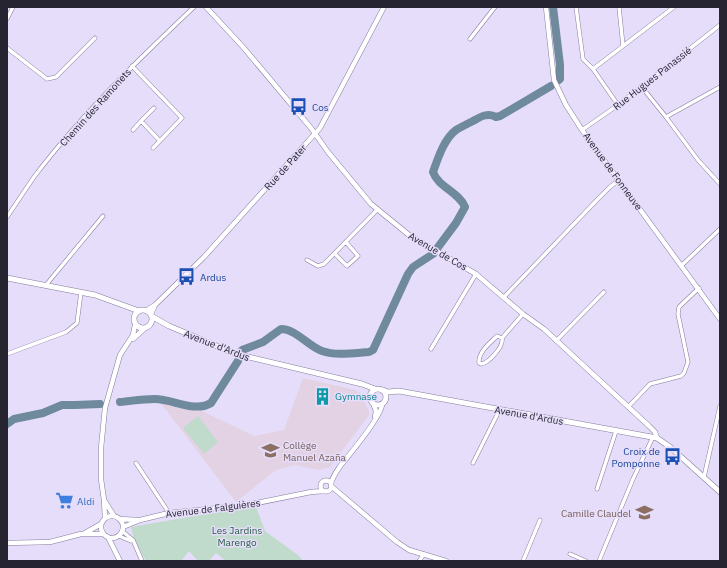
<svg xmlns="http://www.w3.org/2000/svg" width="727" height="568" font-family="'IBM Plex Sans',sans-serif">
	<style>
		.education { fill: #e3d2e3 }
		.green { fill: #c0dacb }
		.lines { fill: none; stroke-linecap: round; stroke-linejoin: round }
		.river { stroke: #6f899d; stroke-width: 8 }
		.minor-casing { stroke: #867c9d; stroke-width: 4.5 }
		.tertiary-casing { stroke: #867c9d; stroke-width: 5.5 }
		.secondary-casing { stroke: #867c9d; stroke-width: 6 }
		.minor { stroke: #fff; stroke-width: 3.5 }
		.tertiary { stroke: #fff; stroke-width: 4.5 }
		.secondary { stroke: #fff; stroke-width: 5 }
		.labels { text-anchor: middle; stroke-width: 3; stroke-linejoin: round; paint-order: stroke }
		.street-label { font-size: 10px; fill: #272431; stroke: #e5ddfa }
		.transit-label { font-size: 10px; fill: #164399; stroke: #e5ddfa; text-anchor: start }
		.culture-label { font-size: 10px; fill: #0d838f; stroke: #e5ddfa; text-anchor: start }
		.education-label { font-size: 10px; fill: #785e54; stroke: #e5ddfa; text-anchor: start }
		.shop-label { font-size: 10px; fill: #366cbe; stroke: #e5ddfa; text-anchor: start }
		.park-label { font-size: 10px; fill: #265d42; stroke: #e5ddfa }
	</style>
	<rect width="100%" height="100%" fill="#e5ddfa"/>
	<path class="education" d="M303 378 356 390 361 394 369 412V415L330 467 319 470 294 465 276 470 236 502 160 402 202 411 254 436 284 430Z"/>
	<path class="green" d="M198 416 218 442 204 454 183 428Z
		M256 507 265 531 299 556 303 561H226L216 553 209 561H198L189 551 181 561H146L134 539 131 527 200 515Z"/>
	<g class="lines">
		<path class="river" d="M553 7 560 65V79L559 80
			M120 402C131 401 143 399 155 399 173 399 195 413 211 403L238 361 242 350 263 342 281 329C296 329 308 346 322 351 336 356 354 353 369 352L373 350 408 274 413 267 433 254 456 223 465 207C459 192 438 187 433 172 438 158 444 139 456 130 461 127 467 124 473 121 480 117 488 112 496 117L500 116 551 86
			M7 424 14 419 43 413 62 405H75L100 404"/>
		<defs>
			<path id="minor" d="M576 7 583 59 593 69 618 105
				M619 7 623 46
				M7 19 13 7
				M470 39 495 7
				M7 48 47 79 56 77 95 38
				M132 66 182 118 153 148
				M593 69 674 7
				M641 86 666 117 698 160 720 184
				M154 108 141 121 160 141
				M666 117 720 87
				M133 130 141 121
				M582 130 618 105 720 25
				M7 217C16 204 25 190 34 177 81 115 138 60 194 7
				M335 254 347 266 358 256 346 242
				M307 260 318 266 324 264 378 209
				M681 266 720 229
				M46 285 103 216
				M504 297 595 202 610 187 619 180
				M497 336 502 338C504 346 489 363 481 364L479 363C478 352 490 343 497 336Z
				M502 338 523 314
				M556 341 604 292
				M431 349 476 274
				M7 354 66 332 77 323 81 292
				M628 407 650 384 681 376 684 373 688 362 678 314 679 307 699 288
				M136 463 169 513
				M473 463 500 409
				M704 477 720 406
				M597 489 616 431
				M122 531 133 540 142 561
				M119 536 131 541
				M570 554 586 561
				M419 561 424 554
				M523 561 540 520
				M599 561 633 479 653 437"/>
			<path id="tertiary" d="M206 7 243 47 311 128 328 152 371 204 409 235 476 274 523 314 544 329 649 426 655 432 657 438
				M546 7 554 80 566 105 582 130 720 319
				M147 310 155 305 204 257 320 128 384 7
				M151 314 155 305
				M133 339 144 329
				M373 403 376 411 375 417
				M320.5 486a5.5 5.5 0 1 1 11 0a5.5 5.5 0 1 1-11 0Z
				M331 484C332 477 337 471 341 465 350 454 383 415 382 404
				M331 486 397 542 409 550 446 561
				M104 500 114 516
				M101 527a11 11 0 1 1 22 0a11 11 0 1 1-22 0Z
				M105 518 104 500 101 479V448L105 408 120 355 133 335 135 325
				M119 519 138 520
				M123 527 140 520 169 513 247 505 311 492 323 491
				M85 533 101 524
				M108 537 120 561
				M7 543 50 542 81 534H103"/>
			<path id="secondary" d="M7 278 95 295 139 311
				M134 319a9 9 0 1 1 18 0a9 9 0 1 1-18 0Z
				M153 317 169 326 236 354 362 384 375 389
				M370 397a8 8 0 1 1 16 0a8 8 0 1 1-16 0Z
				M383 390 388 392 399 391 657 438 670 447 720 492"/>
		</defs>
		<use href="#minor" class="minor-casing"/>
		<use href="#tertiary" class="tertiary-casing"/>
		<use href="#secondary" class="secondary-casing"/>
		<use href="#minor" class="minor"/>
		<use href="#tertiary" class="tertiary"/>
		<use href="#secondary" class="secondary"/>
	</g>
	<defs>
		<symbol id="bus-bare" viewBox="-9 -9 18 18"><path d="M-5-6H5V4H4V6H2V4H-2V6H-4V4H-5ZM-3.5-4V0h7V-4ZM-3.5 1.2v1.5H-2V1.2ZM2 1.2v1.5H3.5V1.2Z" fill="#1a4fb4" stroke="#e5ddfa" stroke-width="2.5" paint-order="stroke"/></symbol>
		<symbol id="building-bare" viewBox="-9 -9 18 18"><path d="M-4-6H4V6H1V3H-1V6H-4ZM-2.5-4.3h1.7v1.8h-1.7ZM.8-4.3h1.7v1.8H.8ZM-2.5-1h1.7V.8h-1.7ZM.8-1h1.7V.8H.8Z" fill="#0f9aa8" stroke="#e5ddfa" stroke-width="2.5" paint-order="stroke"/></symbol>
		<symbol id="school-bare" viewBox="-9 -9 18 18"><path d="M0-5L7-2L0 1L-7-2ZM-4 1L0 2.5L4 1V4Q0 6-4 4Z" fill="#8d6e63" stroke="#e5ddfa" stroke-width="2.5" paint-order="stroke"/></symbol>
		<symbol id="supermarket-bare" viewBox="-9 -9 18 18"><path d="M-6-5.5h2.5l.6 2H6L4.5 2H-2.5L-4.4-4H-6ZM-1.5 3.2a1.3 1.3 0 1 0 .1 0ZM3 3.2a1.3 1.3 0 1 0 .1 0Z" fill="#3f7fe0" stroke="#e5ddfa" stroke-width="2.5" paint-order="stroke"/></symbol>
	</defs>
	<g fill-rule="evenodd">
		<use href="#bus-bare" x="286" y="94" width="25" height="25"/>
		<use href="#bus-bare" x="174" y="264" width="25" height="25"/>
		<use href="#building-bare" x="310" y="384" width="25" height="25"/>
		<use href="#school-bare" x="258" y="438" width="25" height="25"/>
		<use href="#bus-bare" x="660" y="444" width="25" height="25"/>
		<use href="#supermarket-bare" x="52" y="488" width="25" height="25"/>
		<use href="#school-bare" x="632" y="500" width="25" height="25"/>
	</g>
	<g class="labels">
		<g class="street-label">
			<text transform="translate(652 78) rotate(-38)" y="4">Rue Hugues Panassié</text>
			<text transform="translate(95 107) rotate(-48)" y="4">Chemin des Ramonets</text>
			<text transform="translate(285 167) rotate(-48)" y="4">Rue de Pater</text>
			<text transform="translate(613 171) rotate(54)" y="4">Avenue de Fonneuve</text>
			<text transform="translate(438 251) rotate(30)" y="4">Avenue de Cos</text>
			<text transform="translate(217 345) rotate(21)" y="4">Avenue d'Ardus</text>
			<text transform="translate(529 415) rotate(10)" y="4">Avenue d'Ardus</text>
			<text transform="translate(213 508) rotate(-7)" y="4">Avenue de Falguières</text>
		</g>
		<g class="transit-label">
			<text x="312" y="111">Cos</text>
			<text x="200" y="281">Ardus</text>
			<text x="660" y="455" text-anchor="end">Croix de<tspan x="660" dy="12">Pomponne</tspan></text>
		</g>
		<g class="culture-label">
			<text x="335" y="400">Gymnase</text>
		</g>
		<g class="education-label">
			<text x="283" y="449">Collège<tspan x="283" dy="12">Manuel Azaña</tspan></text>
			<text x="631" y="517" text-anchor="end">Camille Claudel</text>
		</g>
		<g class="shop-label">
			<text x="77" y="505">Aldi</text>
		</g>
		<g class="park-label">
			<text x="237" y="534">Les Jardins<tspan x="237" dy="12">Marengo</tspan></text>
		</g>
	</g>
	<rect width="727" height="568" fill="none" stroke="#272431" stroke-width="16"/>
</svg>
